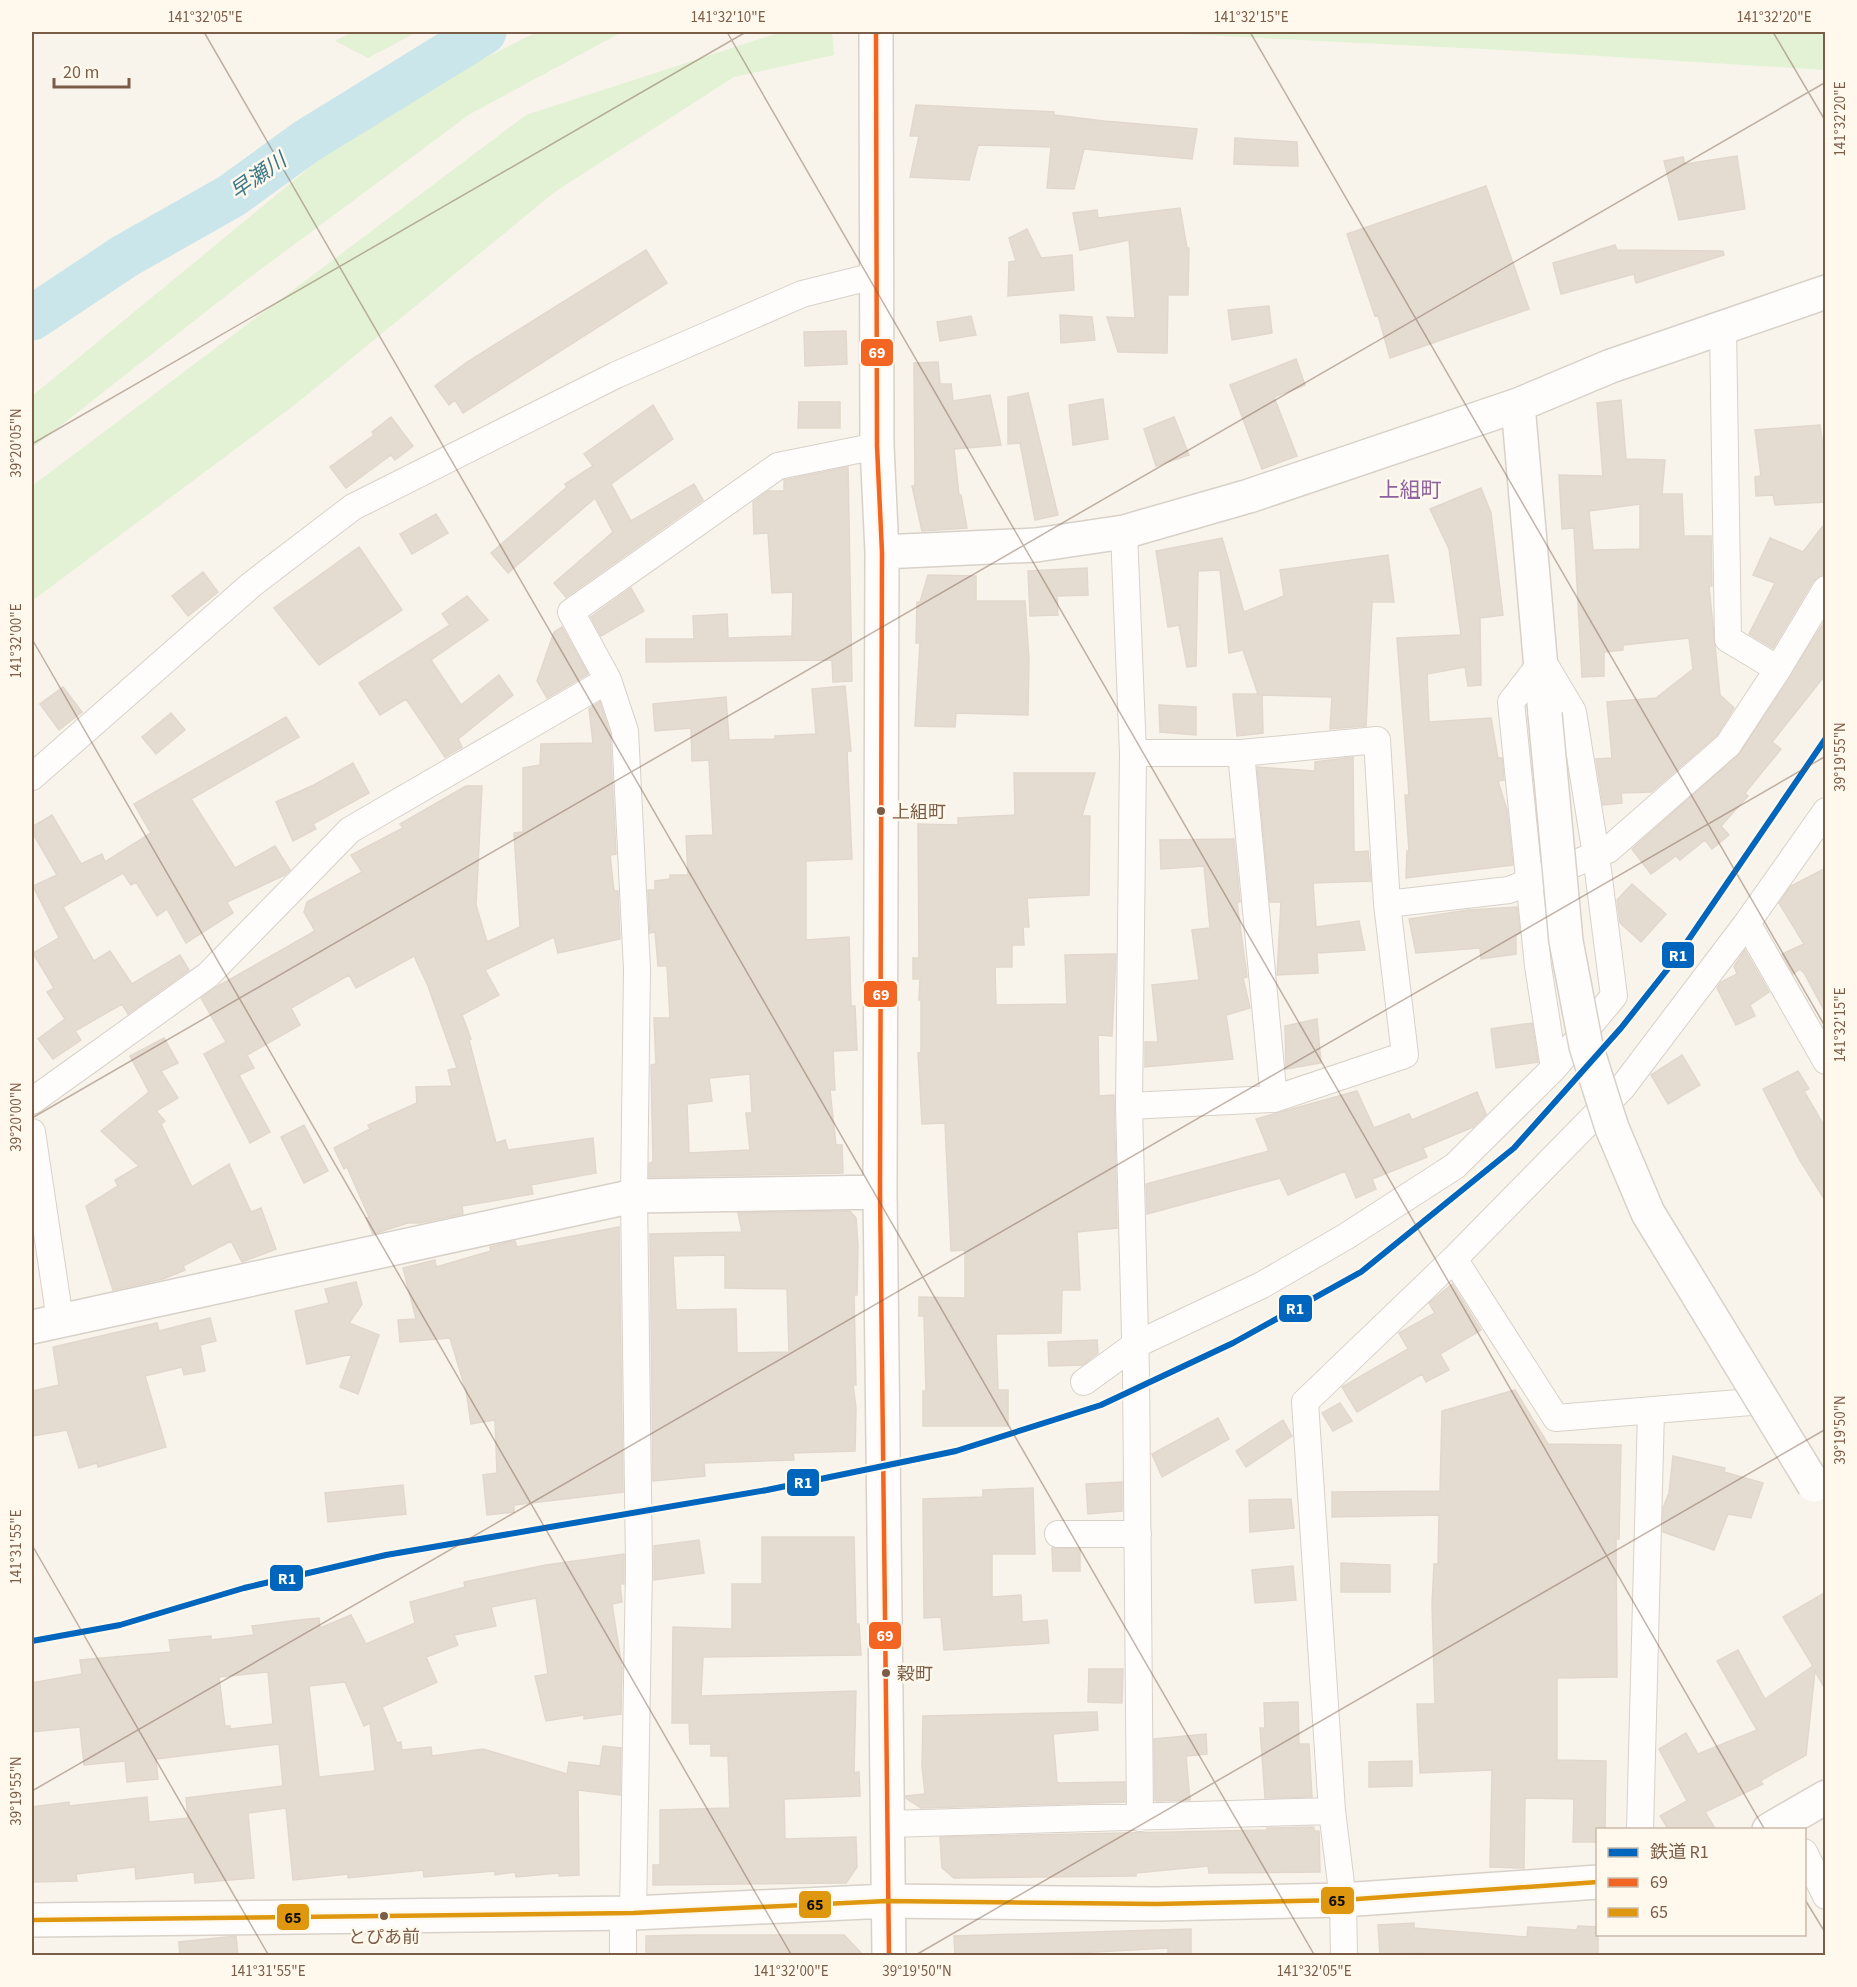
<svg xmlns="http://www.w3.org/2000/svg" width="1857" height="1987" font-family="'Source Sans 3','Noto Sans JP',sans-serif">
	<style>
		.green { fill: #e3f1d4 }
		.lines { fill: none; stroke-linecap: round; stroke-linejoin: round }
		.river { stroke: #cae6eb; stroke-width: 45 }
		.building { fill: #e5dcd1; stroke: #e2d7cc; stroke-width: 1.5; fill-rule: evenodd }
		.minor-casing { stroke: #d8d1c9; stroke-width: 28 }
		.tertiary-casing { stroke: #d8d1c9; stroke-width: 36 }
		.minor { stroke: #fefdfc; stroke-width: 26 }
		.tertiary { stroke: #fefdfc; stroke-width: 33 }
		.tertiary-bridge-casing { stroke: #d8d1c9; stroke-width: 36; stroke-linecap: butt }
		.tertiary-bridge { stroke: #fefdfc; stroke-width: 33 }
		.bus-1-casing { stroke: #fff9ed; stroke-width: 9 }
		.bus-2-casing { stroke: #fff9ed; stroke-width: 9 }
		.bus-1 { stroke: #f26522; stroke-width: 4.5 }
		.bus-2 { stroke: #de970e; stroke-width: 4.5 }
		.rail-1-casing { stroke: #fff9ed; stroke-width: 10 }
		.rail-1 { stroke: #0065bd; stroke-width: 6 }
		.ticks { fill: none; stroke: #7b5c47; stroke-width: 1.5; stroke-opacity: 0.45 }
		.bus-dot { fill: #7b5c47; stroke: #fff9ed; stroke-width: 2 }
		.labels { text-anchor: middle; stroke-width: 5; stroke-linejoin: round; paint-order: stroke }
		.bus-label { font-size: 18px; fill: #7b5c47; stroke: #fff9ed; text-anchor: start }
		.water-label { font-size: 21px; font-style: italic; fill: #3b7889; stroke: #fff9ed }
		.neighbourhood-label { font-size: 21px; fill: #8d629e; stroke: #fff9ed }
		.line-badge { stroke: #fff9ed; stroke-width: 2 }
		.badge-label { font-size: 16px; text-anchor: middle; font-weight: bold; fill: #fff }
		.pale-badge-label { font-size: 16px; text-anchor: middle; font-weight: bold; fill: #111 }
		.neatline { fill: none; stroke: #7b5c47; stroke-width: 2 }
		.ticks-label { font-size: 15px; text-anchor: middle; fill: #7b5c47 }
	</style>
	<rect width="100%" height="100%" fill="#f8f4eb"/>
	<path class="green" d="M352 32H417L368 58 335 41Z
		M537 32H622L470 114 245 281 32 448V396L376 113Z
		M781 32H832L834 55 734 77 556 191 297 403 32 601V486L526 115Z
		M1139 32H1825V70L1503 50Z"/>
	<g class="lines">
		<path class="river" d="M32 318 125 256 231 196 307 141 484 32"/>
	</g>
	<path class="building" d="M916 105 1054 112V115L1104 121 1197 129 1192 159 1084 149 1074 189 1047 188 1051 147 978 145 969 180 910 177 919 136H910Z
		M1235 138 1297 142 1298 166 1234 164Z
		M1737 156 1745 209 1679 220 1664 161 1683 157 1685 164Z
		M1486 186 1529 309 1390 358 1378 315 1375 316 1347 234Z
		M1180 208 1187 248H1189L1188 295H1168L1167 353 1118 352 1107 317 1135 318 1129 240 1080 250 1073 213 1097 210 1098 218Z
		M1027 229 1041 258 1072 255 1074 290 1008 296 1009 262 1016 261 1009 238Z
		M1615 245 1617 250 1723 251 1724 255 1636 283 1634 274 1561 294 1553 263Z
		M646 250 667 283 463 413 455 400 449 405 435 386 467 362Z
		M1269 306 1272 333 1232 340 1228 310Z
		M1060 315 1092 317 1095 340 1061 343Z
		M971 316 976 335 940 341 937 322Z
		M846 331 847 364 805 366 804 332Z
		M1296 359 1305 385 1274 397 1297 456 1262 469 1230 385Z
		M938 362 940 384H951L953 401 990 395 1001 445 954 449 959 495H961L967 528 922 531 912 486H915L914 363Z
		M1028 393 1058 515 1035 520 1020 443 1008 444V397Z
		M1103 399 1108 439 1073 445 1069 405Z
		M1621 400 1626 459 1665 460 1662 494H1682L1684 536H1711L1712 586H1709L1720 695 1734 708 1717 735 1651 792 1621 793 1622 803 1603 805 1596 759 1612 758 1607 702 1656 698 1693 669 1689 638 1623 645V650L1604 652V676L1582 677 1574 528 1562 529 1559 475 1603 476 1597 403ZM1640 504V549L1593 550 1589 511Z
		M799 402H840V428H798Z
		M653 405 673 439 611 484 631 521 694 484 703 500 566 597 554 583 613 532 595 498 508 573 491 553 567 487 565 484 593 466 584 454Z
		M391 417 413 446 395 460 391 455 346 488 330 467 374 435 372 432Z
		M1174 417 1189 455 1156 466 1144 429Z
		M1820 425 1826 468V502L1775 505 1773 495 1756 496 1755 477 1761 476 1755 430Z
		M848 467 852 681 833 682 832 660 646 662V639H694L693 616 727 614 728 638 792 636 793 592 772 593 768 533 754 534 753 502 768 491H784V480Z
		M1481 488 1491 513 1503 615 1480 618 1481 685 1468 686 1465 667 1427 674 1429 722 1491 718 1498 758H1502L1504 780 1498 781 1507 810 1513 865 1406 878 1407 851H1409L1405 795H1409L1397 638 1461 635 1449 549 1430 509Z
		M436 514 448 533 412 554 400 534Z
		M1826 522V574L1813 581 1773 648 1749 634 1775 583 1753 575 1770 538 1803 552Z
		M1222 538 1244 612 1284 596 1280 570 1388 555 1394 602H1372L1366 726 1330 729 1332 697 1262 695 1263 733 1237 736 1233 694H1258L1243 650 1229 653 1220 570 1198 571 1196 666 1187 667 1179 625 1168 627 1156 551Z
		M359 547 402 610 319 665 274 608Z
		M1087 568 1088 595 1057 596 1058 615 1030 616 1028 571Z
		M203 572 218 592 188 616 172 596Z
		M928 575 976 576V601H1025L1029 659 1028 715 956 713 955 727 915 726 920 643H916L917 602H920Z
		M631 588 644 611 601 636 591 617Z
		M467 596 488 620 431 660 461 705 499 675 513 695 458 739 462 747 445 757 406 699 380 715 359 683 450 625 442 614Z
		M1826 619V674L1772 742 1781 749 1745 793 1748 796 1721 826 1729 835 1712 849 1705 840 1680 860 1676 856 1651 874 1632 849 1740 753Z
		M562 627 588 674 547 698 537 681 554 632Z
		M845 686 851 751H847L852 859 806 861V940L849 937 851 1006H855L857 1050 833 1051 835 1090H830L836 1145H842L843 1173 649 1177V1163L653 1162 651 1065 656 1064 654 1018H670L667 966H658L655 932 650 933 648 890H655V881L670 879V875H688L686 836 713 835 709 760 692 761 691 728 655 731 653 704 726 697 729 740 775 739V736L816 734 812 689ZM750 1074 752 1113H746L750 1150 689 1153 687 1104 712 1101 709 1078Z
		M63 687 82 712 59 730 40 704Z
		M600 702 610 734 616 854 610 855 614 891H618L620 939 558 953 554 937 485 970 499 995 462 1015 471 1039 469 1040 496 1143 505 1140 508 1150 593 1138 596 1173 531 1185 533 1194 462 1206 463 1214 420 1223H408L373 1234 366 1218 369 1217 347 1167 344 1169 334 1148 370 1129 368 1125 417 1103 416 1087 452 1086 448 1070 457 1068 428 986 414 956 356 988 349 975 291 1008 300 1025 247 1055 254 1068 239 1075 270 1132 250 1143 204 1054 226 1042 201 998 220 985 315 931 304 912 307 902 362 872 351 855 403 828 400 824 466 786H482L476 905 487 942 520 927 514 833 523 832V768L540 765 541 744 593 743 589 709Z
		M1159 705 1196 707V735L1160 732Z
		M171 713 185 730 156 754 142 737Z
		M286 717 299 737 191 799 235 868 275 846 290 870 285 875 227 902 233 913 186 943 167 909 157 916 136 882 131 885 123 873 63 907 94 961 110 951 132 984 180 955 189 970 128 1014 122 1004 75 1031 81 1040 53 1059 38 1039 65 1019 47 992 54 988 33 953 59 938 33 886 57 875 32 832V827L52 815 81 864 102 854 105 862 151 833 134 804Z
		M1353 757 1354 852 1368 851 1371 881 1313 883 1316 927 1359 921 1365 950 1317 953 1318 973 1277 975 1281 902H1270L1257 767 1315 771V762Z
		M353 763 369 793 313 824 316 829 293 841 276 802 314 785Z
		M1014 773H1095L1082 816H1090L1089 895 1027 898 1029 927H1023L1024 945H1012V967H995L996 1005 1067 1004 1065 955 1116 954 1112 1036 1098 1035 1099 1096 1114 1095 1117 1228 1077 1232 1080 1290H1062L1061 1333 996 1334 998 1390H1008V1426H923V1391H926L924 1316H919V1297L965 1298V1250L951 1251 945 1123 922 1124 918 1053H921V1000H919L920 979H913V958H919L918 824 958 825V818L1015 815Z
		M1234 839 1240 902H1237L1247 977 1243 978 1250 1008 1226 1015 1233 1059 1145 1067V1042H1158L1152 985 1199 980 1192 930 1210 928 1204 866 1161 869 1160 840Z
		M1826 868V1014L1804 973 1800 969 1793 974 1782 954 1804 944 1779 903 1791 886Z
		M1632 884 1666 914 1641 942 1620 923 1617 900Z
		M1517 907 1520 933 1516 935V954L1481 959 1480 948 1416 953 1409 919 1468 910Z
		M1745 950 1769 992 1750 1005 1755 1016 1736 1025 1717 988 1721 982 1737 974 1734 966Z
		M1317 1019 1321 1063 1286 1069 1285 1026Z
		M1532 1023 1538 1062 1496 1068 1491 1029Z
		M164 1038 178 1063 161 1071 178 1098 156 1111 165 1121 161 1124 192 1187 229 1164 251 1212 261 1208 276 1249 242 1262 231 1241 183 1266 185 1270 163 1279 113 1290 86 1206 118 1186 115 1180 139 1166 101 1131 149 1092 130 1056Z
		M1682 1055 1700 1085 1668 1104 1651 1075Z
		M1798 1071 1809 1089 1804 1091 1826 1129V1202L1799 1159 1763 1089Z
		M1357 1091 1374 1128 1409 1114 1412 1120 1477 1092 1486 1114 1473 1127 1423 1148 1427 1157 1372 1179 1376 1189 1356 1198 1345 1171 1288 1195 1280 1178 1147 1214 1146 1184 1269 1151 1256 1119Z
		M304 1125 328 1171 304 1183 281 1137Z
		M850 1211 856 1218 858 1245 857 1295H854L856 1385H853L856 1408 855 1451 793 1453 794 1460 704 1463 705 1476 653 1481 650 1234 742 1232 738 1213ZM725 1255V1288L787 1289 789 1352 737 1353 736 1309 676 1310 673 1256Z
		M619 1227 623 1492 514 1505V1512L487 1515 483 1475 497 1473 495 1420 471 1424 466 1391 450 1338 400 1342 398 1320 416 1319 403 1268 435 1260 436 1267 491 1251 490 1247 509 1242 515 1241 517 1247Z
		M356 1282 362 1304 349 1323 379 1335 358 1394 340 1387 352 1354 307 1364 295 1311 329 1303 325 1289Z
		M1452 1284 1481 1330 1440 1354 1449 1370 1426 1382 1422 1374 1357 1412 1342 1387 1408 1349 1399 1333 1435 1313 1429 1303Z
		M210 1318 216 1341 200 1345 205 1371 184 1375 182 1367 145 1376 166 1447 98 1467 97 1463 79 1468 67 1430 32 1436V1391L59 1385 53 1347 157 1323 159 1331Z
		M1097 1340 1098 1353 1083 1365 1049 1366 1048 1342Z
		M1515 1390 1548 1444 1621 1445 1619 1539H1616L1617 1677 1557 1678V1760L1606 1761 1605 1830H1598V1842H1573L1574 1799 1525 1798 1524 1868 1490 1867 1492 1770 1420 1773 1417 1704H1435L1432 1605 1434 1564H1438L1439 1515 1332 1517V1492L1440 1491 1442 1411Z
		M1340 1403 1352 1421 1333 1431 1322 1413Z
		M1218 1418 1229 1439 1162 1477 1152 1454Z
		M1283 1420 1292 1436 1246 1467 1236 1451Z
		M1673 1456 1725 1468 1724 1472 1763 1483 1751 1518 1728 1514 1714 1550 1663 1532V1508L1669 1493Z
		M1122 1482V1511L1088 1514 1086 1484Z
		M403 1485 406 1514 328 1522 325 1493Z
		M1033 1488 1035 1554H992V1597L1021 1595 1022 1622 1047 1620 1049 1643 944 1650 941 1617 924 1618 923 1499 983 1497V1490Z
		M1291 1499 1294 1528 1250 1532 1249 1500Z
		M762 1537H854L856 1624H859L861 1655 703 1657 701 1696 856 1691 854 1773 859 1772 860 1796 784 1799 785 1839 856 1837 857 1867 846 1883 653 1885V1865H660V1810L730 1808 728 1756H711V1744H690L689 1723H672L673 1627 732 1629V1584H762Z
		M699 1540 704 1573 654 1580V1546Z
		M1052 1548 1080 1549V1571H1053Z
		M624 1554V1584H620L622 1602 612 1604 622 1667 621 1714 584 1719V1715L546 1721 535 1676 548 1674 536 1598 491 1607 496 1626 454 1635 458 1645 426 1657 437 1682 382 1707 397 1743 401 1742 402 1750 431 1747 432 1756 483 1749 567 1774 569 1762 600 1766 603 1746 621 1748 620 1795 578 1790 579 1875 559 1876V1873L516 1877 515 1872 495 1875V1871L424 1877 423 1870 348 1878V1874L293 1880 286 1808 248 1813 254 1878 195 1883 194 1872 136 1879 135 1867 76 1874 77 1881 32 1882V1807L69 1802V1806L147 1797 149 1822 188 1818 186 1798 283 1786 279 1744 156 1759 158 1779 127 1782 125 1761 84 1765 80 1727 32 1732V1683L82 1674 80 1660 171 1652 169 1640 211 1636V1640L254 1635 252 1626 299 1620 319 1618 320 1628 351 1615 366 1644 415 1623 410 1602 465 1587 464 1582 546 1565ZM268 1672 273 1724 230 1729V1726H225L219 1677ZM345 1682 364 1726 370 1723 375 1771 319 1777 309 1686Z
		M1341 1563 1390 1565V1592H1341Z
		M1293 1566 1296 1600 1255 1603 1252 1570Z
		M1826 1592V1691L1815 1671 1806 1755 1760 1781 1763 1784 1705 1812 1716 1830H1669L1660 1816 1687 1801 1659 1749 1686 1733 1698 1754 1757 1730 1717 1661 1738 1650 1765 1699 1813 1666 1783 1617Z
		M1089 1669H1123L1122 1703 1088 1702Z
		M1298 1702 1299 1744H1309L1312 1797 1265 1798 1260 1728H1265L1264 1703Z
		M1097 1712 1098 1730 1053 1734 1057 1783 1125 1782V1802L921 1808 906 1798V1796L925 1794 922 1766 923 1716Z
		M1206 1734 1207 1754 1186 1756 1190 1800 1155 1801 1154 1739Z
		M1412 1761V1786L1369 1787V1762Z
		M1314 1827V1831H1319L1320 1872 1209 1873 1208 1866 1136 1873V1876L954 1878 942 1868 940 1837 1267 1830V1828Z
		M1414 1923V1928L1527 1937 1528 1927 1577 1930 1578 1926 1598 1927V1956H1423L1424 1952 1380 1955 1378 1925Z
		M1191 1929V1956H1168V1948L1023 1956H955L954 1936Z
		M696 1935H844L864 1956H646V1936Z
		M236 1936 238 1956H180L179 1942Z"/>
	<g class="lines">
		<defs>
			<path id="minor" d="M1723 329 1728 639 1778 669 1826 589
				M1124 532 1133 753 1129 1106 1136 1373 1140 1818
				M1541 663 1511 702 1538 966 1554 1068 1614 996 1596 855 1573 712 1542 660
				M1241 753 1274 1099
				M32 777 251 585 353 507 616 375 802 294 878 275
				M1387 904 1509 890 1608 850 1728 745 1778 669
				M1747 923 1826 1061
				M32 1101 208 975 350 830 608 680
				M1129 1106 1274 1099 1405 1055 1387 904 1377 740 1241 753H1133
				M32 1132 60 1320
				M1454 1259 1556 1418 1763 1401
				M1084 1382 1135 1345 1262 1285 1345 1237 1455 1166 1554 1068
				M1058 1534H1138
				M888 1824 1332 1811
				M1640 1830 1651 1411
				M1804 1852 1826 1896
				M623 1913V1956
				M633 1913 639 1567 634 1196 637 969 625 731 608 680 571 612 778 466 877 446
				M1344 1956 1343 1900 1332 1811 1305 1402 1454 1259 1622 1088 1747 923 1826 811"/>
			<path id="tertiary" d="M876 32 877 446 882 552 880 1192 889 1956
				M1518 405 1545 714
				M882 552 1036 545 1124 532 1249 496 1518 405 1611 366 1826 292
				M32 1327 634 1196 880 1192
				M1769 1830 1826 1797
				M32 1920 633 1913 887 1901 1157 1904 1343 1900 1598 1882"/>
		</defs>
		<use href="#minor" class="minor-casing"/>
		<use href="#tertiary" class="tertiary-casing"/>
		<use href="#minor" class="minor"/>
		<use href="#tertiary" class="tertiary"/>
		<defs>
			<path id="tertiary-bridge" d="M1545 714 1566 941 1586 1046 1612 1128 1648 1213 1814 1485"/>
		</defs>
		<use href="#tertiary-bridge" class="tertiary-bridge-casing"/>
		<use href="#tertiary-bridge" class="tertiary-bridge"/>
		<defs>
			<path id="bus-1" d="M876 32 877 446 882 552 880 1192 889 1956"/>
			<path id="bus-2" d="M32 1920 633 1913 887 1901 1157 1904 1343 1900 1598 1882"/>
		</defs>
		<use href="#bus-1" class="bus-1-casing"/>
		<use href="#bus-2" class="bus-2-casing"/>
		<use href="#bus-1" class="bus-1"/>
		<use href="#bus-2" class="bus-2"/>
		<defs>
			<path id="rail-1" d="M32 1641 120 1625 244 1588 386 1555 767 1490 956 1451 1101 1405 1233 1343 1361 1272 1514 1148 1621 1028 1674 961 1826 738"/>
		</defs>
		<use href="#rail-1" class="rail-1-casing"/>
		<use href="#rail-1" class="rail-1"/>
	</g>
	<path class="ticks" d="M204 32 1315 1956M727 32 1765 1830M1250 32 1826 1028M1773 32 1826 122M32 444 746 32M32 639 792 1956M32 1118 1826 82M32 1545 269 1956M32 1791 1826 756M1804 1898 1826 1934M914 1956 1826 1429"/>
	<g class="bus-dot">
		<circle cx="881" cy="811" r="5"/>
		<circle cx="886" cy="1673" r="5"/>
		<circle cx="384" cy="1916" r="5"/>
	</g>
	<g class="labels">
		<g class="bus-label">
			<text x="892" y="818">上組町</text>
			<text x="897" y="1680">穀町</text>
			<text x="384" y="1943" text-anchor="middle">とぴあ前</text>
		</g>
		<g class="water-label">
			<text transform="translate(258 176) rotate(-35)" y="7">早瀬川</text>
		</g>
		<g class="neighbourhood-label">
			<text x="1410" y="497">上組町</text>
		</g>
	</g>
	<g class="line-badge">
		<rect x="860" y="338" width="34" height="29" rx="6" fill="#f26522"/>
		<rect x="1661" y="941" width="34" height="28" rx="6" fill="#0065bd"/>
		<rect x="863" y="980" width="35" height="28" rx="6" fill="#f26522"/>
		<rect x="1278" y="1294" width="35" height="29" rx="6" fill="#0065bd"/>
		<rect x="786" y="1468" width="34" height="29" rx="6" fill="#0065bd"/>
		<rect x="269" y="1564" width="35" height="28" rx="6" fill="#0065bd"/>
		<rect x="868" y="1621" width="34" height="29" rx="6" fill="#f26522"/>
		<rect x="1320" y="1886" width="35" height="29" rx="6" fill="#de970e"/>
		<rect x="798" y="1890" width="34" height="29" rx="6" fill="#de970e"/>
		<rect x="276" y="1903" width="34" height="28" rx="6" fill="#de970e"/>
	</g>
	<g class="badge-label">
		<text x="877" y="358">69</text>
		<text x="1678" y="961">R1</text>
		<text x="881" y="1000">69</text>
		<text x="1295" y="1314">R1</text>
		<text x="803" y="1488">R1</text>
		<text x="287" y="1584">R1</text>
		<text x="885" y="1641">69</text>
	</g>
	<g class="pale-badge-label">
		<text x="1337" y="1906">65</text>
		<text x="815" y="1910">65</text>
		<text x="293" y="1923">65</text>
	</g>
	<rect width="1857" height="1987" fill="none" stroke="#fff9ed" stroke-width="66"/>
	<rect x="1596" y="1828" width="210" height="108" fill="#fff9ed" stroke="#cabaab" stroke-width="1.5"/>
	<rect x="1608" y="1848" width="30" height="9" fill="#0065bd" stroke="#cabaab" stroke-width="1.5"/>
	<text x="1650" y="1858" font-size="18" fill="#7b5c47">鉄道 R1</text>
	<rect x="1608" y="1878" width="30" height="9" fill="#f26522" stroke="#cabaab" stroke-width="1.5"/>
	<text x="1650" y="1888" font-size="18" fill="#7b5c47">69</text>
	<rect x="1608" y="1908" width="30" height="9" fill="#de970e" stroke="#cabaab" stroke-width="1.5"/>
	<text x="1650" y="1918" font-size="18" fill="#7b5c47">65</text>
	<path d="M54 78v9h75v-9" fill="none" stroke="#7b5c47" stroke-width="3"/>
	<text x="63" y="78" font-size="18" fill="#7b5c47" stroke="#fff9ed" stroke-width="4.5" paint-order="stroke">20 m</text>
	<rect x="33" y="33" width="1791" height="1921" class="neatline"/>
	<g class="ticks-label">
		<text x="205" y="22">141°32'05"E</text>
		<text x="728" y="22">141°32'10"E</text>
		<text x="1251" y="22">141°32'15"E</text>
		<text x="1774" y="22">141°32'20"E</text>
		<text transform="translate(1840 119) rotate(-90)" y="5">141°32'20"E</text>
		<text transform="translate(16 443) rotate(-90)" y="5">39°20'05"N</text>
		<text transform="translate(16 641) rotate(-90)" y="5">141°32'00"E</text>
		<text transform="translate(1840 757) rotate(-90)" y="5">39°19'55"N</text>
		<text transform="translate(1840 1025) rotate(-90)" y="5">141°32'15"E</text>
		<text transform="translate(16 1117) rotate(-90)" y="5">39°20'00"N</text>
		<text transform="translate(1840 1430) rotate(-90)" y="5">39°19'50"N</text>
		<text transform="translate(16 1547) rotate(-90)" y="5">141°31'55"E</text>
		<text transform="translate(16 1791) rotate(-90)" y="5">39°19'55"N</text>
		<text x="268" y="1976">141°31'55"E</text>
		<text x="791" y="1976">141°32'00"E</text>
		<text x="917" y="1976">39°19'50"N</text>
		<text x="1314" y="1976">141°32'05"E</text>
	</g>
</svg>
